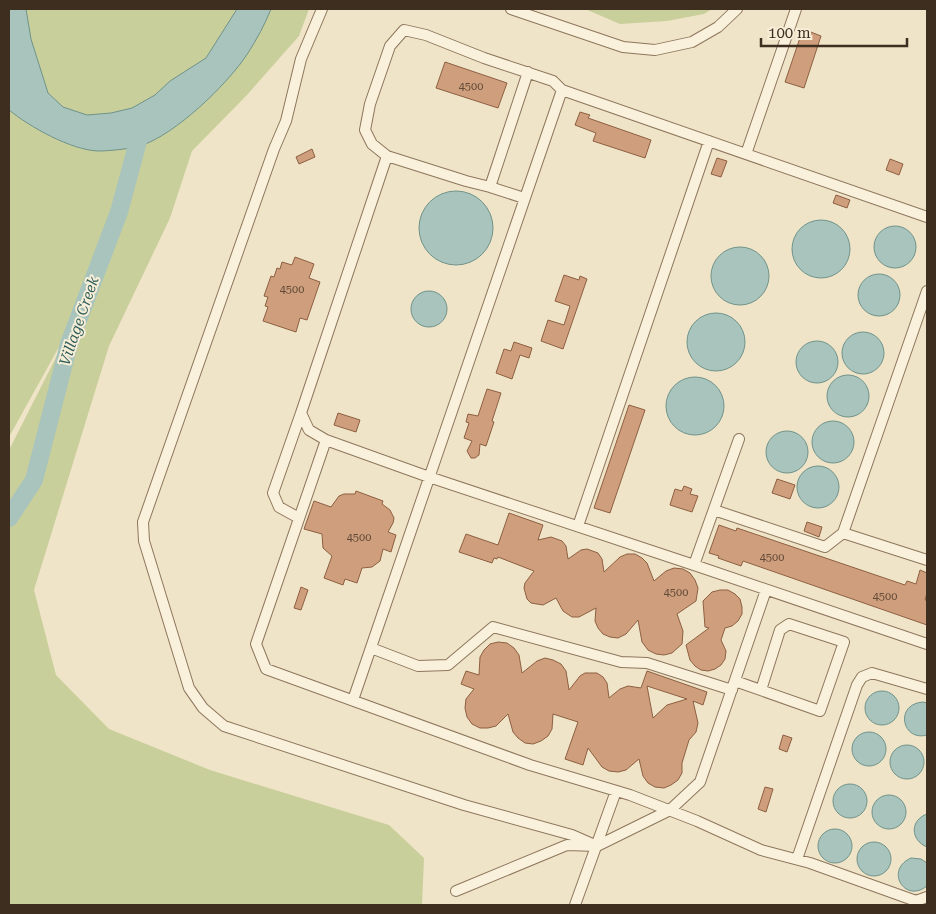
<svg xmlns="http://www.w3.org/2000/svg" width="936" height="914" font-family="'Roboto Serif',serif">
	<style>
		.green { fill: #c9cf9b }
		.water { fill: #a9c4bc; stroke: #6f938a }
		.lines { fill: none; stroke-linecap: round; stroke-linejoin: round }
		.river { stroke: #a9c4bc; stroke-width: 18 }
		.building { fill: #cf9f7d; stroke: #8d5f41; fill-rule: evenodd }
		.minor-casing { stroke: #8d765c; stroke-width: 12 }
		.minor { stroke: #faf1dc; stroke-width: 10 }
		.labels { text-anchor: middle; stroke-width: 4; stroke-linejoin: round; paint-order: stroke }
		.number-label { font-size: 11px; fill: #624a37 }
		.water-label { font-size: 15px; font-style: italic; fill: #2f5d5a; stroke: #f7eed8 }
	</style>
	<rect width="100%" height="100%" fill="#f0e4c8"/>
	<path class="green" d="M9 9H309L299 36 247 95 192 151 170 218 109 346 34 590 56 675 109 729 210 770 389 825 424 858 422 905H9V450L84 302 9 437Z
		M585 9H712L704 14 667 21 620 24Z"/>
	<path class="water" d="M9 9H26L31 39 48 93 63 107 87 115 111 113 132 108 155 95 170 81 206 58 237 9H271C265 24 257 39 248 53 228 84 175 135 140 146 130 149 108 151 98 151 71 150 30 127 9 110Z
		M419 228a37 37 0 1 1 74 0a37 37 0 1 1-74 0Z
		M792 249a29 29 0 1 1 58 0a29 29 0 1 1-58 0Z
		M874 247a21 21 0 1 1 42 0a21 21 0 1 1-42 0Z
		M711 276a29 29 0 1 1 58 0a29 29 0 1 1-58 0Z
		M858 295a21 21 0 1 1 42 0a21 21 0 1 1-42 0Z
		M411 309a18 18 0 1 1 36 0a18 18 0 1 1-36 0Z
		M687 342a29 29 0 1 1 58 0a29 29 0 1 1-58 0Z
		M842 353a21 21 0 1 1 42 0a21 21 0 1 1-42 0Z
		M796 362a21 21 0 1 1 42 0a21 21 0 1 1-42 0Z
		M827 396a21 21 0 1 1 42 0a21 21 0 1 1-42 0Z
		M666 406a29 29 0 1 1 58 0a29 29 0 1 1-58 0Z
		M812 442a21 21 0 1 1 42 0a21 21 0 1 1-42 0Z
		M766 452a21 21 0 1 1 42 0a21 21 0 1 1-42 0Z
		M797 487a21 21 0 1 1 42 0a21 21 0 1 1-42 0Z
		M865 708a17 17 0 1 1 34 0a17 17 0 1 1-34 0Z
		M923 702 927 703V735C902 742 894 704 923 702Z
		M852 749a17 17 0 1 1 34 0a17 17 0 1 1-34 0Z
		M890 762a17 17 0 1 1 34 0a17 17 0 1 1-34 0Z
		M833 801a17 17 0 1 1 34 0a17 17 0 1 1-34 0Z
		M872 812a17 17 0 1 1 34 0a17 17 0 1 1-34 0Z
		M927 814V847C910 840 910 820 927 814Z
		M818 846a17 17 0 1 1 34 0a17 17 0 1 1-34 0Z
		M857 859a17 17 0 1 1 34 0a17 17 0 1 1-34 0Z
		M911 858 921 859 927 863V886C905 904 884 870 911 858Z"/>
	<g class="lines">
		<path class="river" d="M9 518 34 480 69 344 119 212 143 123"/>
	</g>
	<path class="building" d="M803 29 821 36 804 88 785 82Z
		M445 62 507 83 498 108 436 88Z
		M580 112 590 115 588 118 651 140 645 158 593 141 596 133 575 125Z
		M312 149 315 157 299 164 296 157Z
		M717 158 727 161 721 177 711 174Z
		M890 159 903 164 899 175 886 170Z
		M836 195 850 200 847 208 833 203Z
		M295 257 314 264 309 278 320 282 307 320 300 318 296 332 263 321 268 307 265 306 268 297 264 296 271 276 274 277 277 268 280 269 282 262 292 265Z
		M564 275 579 280 580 276 587 279 563 349 541 341 548 320 564 325 570 306 555 301Z
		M514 342 532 348 529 358 520 355 512 379 496 373 504 349 511 351Z
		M487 389 501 393 492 421 494 422 486 446 480 444 479 455 475 458H471L467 451 472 441 464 438 469 423 466 422 468 414 478 416Z
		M629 405 645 410 610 513 594 508Z
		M338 413 360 420 356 432 334 425Z
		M777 479 795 485 790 499 772 493Z
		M684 486 692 489 690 494 698 496 692 512 670 505 675 489 682 491Z
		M356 491 383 501 382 504 390 510 394 518 393 523 388 532 396 535 391 552 383 549 380 561 372 567 362 568 357 583 345 579 343 585 324 578 332 556 323 548 322 534 304 529 314 501 331 507 339 496 344 494H355Z
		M509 513 543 525 538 540 551 537 562 541 566 546 568 559 581 550 587 549 598 553 602 559 604 572 620 557 627 554H635L642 558 647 563 654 581 666 571 674 568 683 569 690 573 695 580 698 588 696 601 677 614 683 631 682 644 672 653 664 655 656 654 648 650 642 642 638 620 626 634 618 638 610 637 603 634 598 628 595 621 596 608 579 617H572L563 611 556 598 543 605 531 603 527 599 524 588 525 583 534 571 498 557 497 559 494 558 492 563 459 552 466 534 498 545Z
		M807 522 822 527 819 537 804 531Z
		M719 525 736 531 737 528 905 585 907 581 916 584 920 570 927 573V593L925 600H927V625L743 561 741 566 718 558 719 556 709 553Z
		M301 587 308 590 301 610 294 608Z
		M720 590H728L735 594 740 599 742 607V614L738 621 732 626 725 628 721 640 726 651 725 659 721 665 715 669 708 671 701 670 695 666 690 660 686 645 709 628 705 627 703 601 712 592Z
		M498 642 507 643 514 648 519 655 522 673 537 661 545 658 553 660 561 664 566 671 569 690 580 676 585 673H597L603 677 607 683 609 698 620 689 628 686 641 688 647 671 707 692 703 705 693 701 698 723 696 732 689 740 682 763V773L678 780 671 785 664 788 655 787 648 783 643 776 639 759 626 770 618 772 609 771 602 767 588 748 583 765 565 759 578 722 553 714 552 729 548 736 541 741 533 744 525 743 518 738 513 732 508 714 496 726 488 728H480L472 724 467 717 465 708 466 699 474 689 461 684 466 671 479 675 480 657 484 650 490 644ZM647 686 687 699 667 705 653 718Z
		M783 735 792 738 787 752 779 749Z
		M765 787 773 789 766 812 758 809Z"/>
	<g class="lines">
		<defs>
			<path id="minor" d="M322 9 301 59 286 121 274 149 143 522 144 541 189 688 203 708 224 726 464 805 572 835 597 846
				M511 9 623 47 655 50 692 42 718 27 737 9
				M746 154 796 9
				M387 156 466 181 490 187 528 72
				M490 187 524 198
				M927 291 843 533 927 560
				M326 440 309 430 301 413 387 156 372 144 365 130 370 104 390 46 404 30 426 35 484 58 553 81 562 90
				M714 510 825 547 843 533
				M299 518 279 507 273 493 301 413
				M578 526 709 141
				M694 565 739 439
				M927 644 694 565 429 477 326 440 256 644 266 669 530 765 630 795 697 821 761 850 810 863 916 901 927 897
				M371 648 418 666 448 665 493 627 621 662 647 663 732 690
				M735 681 820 711 844 642 789 624 780 630 761 690
				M353 700 562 90 927 217
				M797 859 857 685 862 677 872 673 927 689
				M456 891 567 845 597 846 670 810 700 782 766 590
				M575 905 616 791"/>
		</defs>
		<use href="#minor" class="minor-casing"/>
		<use href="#minor" class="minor"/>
	</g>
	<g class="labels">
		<g class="number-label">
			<text x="471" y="90">4500</text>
			<text x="292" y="293">4500</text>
			<text x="359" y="541">4500</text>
			<text x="772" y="561">4500</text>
			<text x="676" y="596">4500</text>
			<text x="885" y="600">4500</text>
		</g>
		<g class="water-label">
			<text transform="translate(79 321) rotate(-71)" y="5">Village Creek</text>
		</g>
	</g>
	<rect width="936" height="914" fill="none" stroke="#3d2e20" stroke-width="20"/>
	<path d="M761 38v8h146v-8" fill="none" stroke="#3d2e20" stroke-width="2.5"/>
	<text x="768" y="38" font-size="15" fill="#3d2e20" stroke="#f7eed8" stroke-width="4" paint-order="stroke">100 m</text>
</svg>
